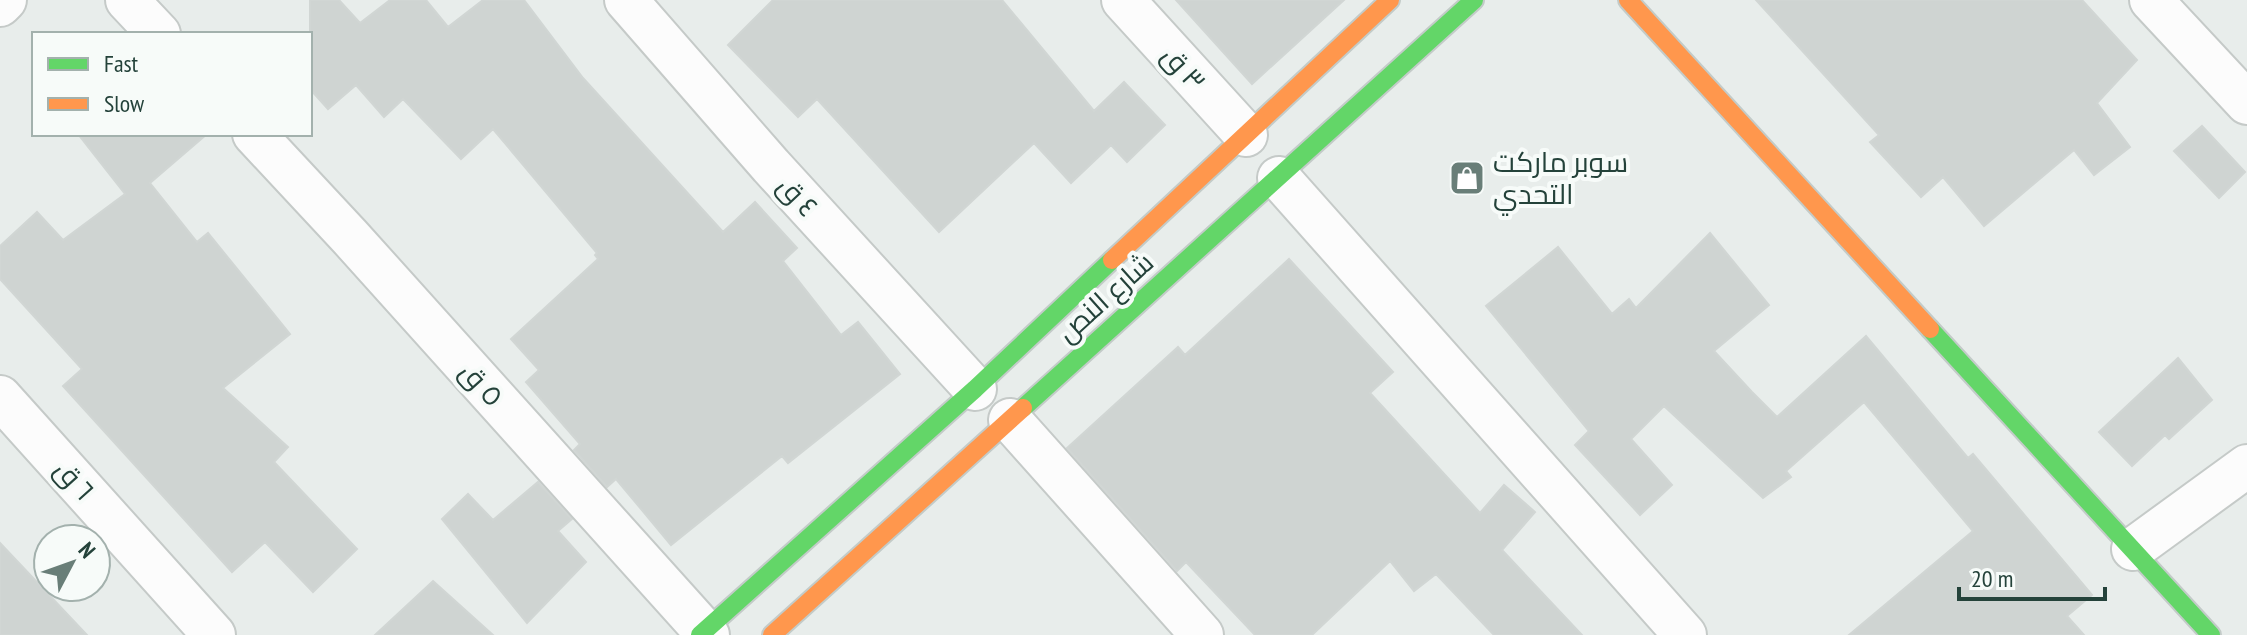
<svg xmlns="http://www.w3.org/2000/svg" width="2247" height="635" font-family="'PT Sans Narrow',Cairo,sans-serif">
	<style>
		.building { fill: #cfd4d2; stroke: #d1d6d4; stroke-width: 2 }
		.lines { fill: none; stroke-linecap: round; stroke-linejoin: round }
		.street-casing { stroke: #c5cac8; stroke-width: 46 }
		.fast-casing { stroke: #c3cbc8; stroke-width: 22 }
		.slow-casing { stroke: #c3cbc8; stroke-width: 22 }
		.street { stroke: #fcfcfc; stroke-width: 42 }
		.fast { stroke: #63d668; stroke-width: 18 }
		.slow { stroke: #ff974d; stroke-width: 18 }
		.labels { text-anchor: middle; stroke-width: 8; stroke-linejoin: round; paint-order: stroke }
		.street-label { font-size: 28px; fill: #24423a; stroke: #f7fbf9 }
		.poi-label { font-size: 28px; fill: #24423a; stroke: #f7fbf9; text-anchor: start }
	</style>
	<rect width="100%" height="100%" fill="#e8edeb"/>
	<path class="building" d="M310 0H339L360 23 390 0H426L448 27 483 0H524L583 78 723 232 755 202 797 248 783 261 841 335 858 322 900 374 788 463 782 456 671 545 616 479 607 487 574 450 580 444 526 382 539 370 511 339 598 259 595 255 597 253 493 129 461 159 403 99 384 117 356 85 328 109 310 89Z
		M773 0H1002L1094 111 1124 82 1165 125 1127 162 1111 145 1071 183 1034 143 939 232 817 99 798 117 728 45Z
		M1176 0H1344L1252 84Z
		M1756 0H2082L2137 60 2097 103 2130 147 2094 175 2074 150 1984 226 1943 177 1921 197 1870 142 1879 135Z
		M2202 126 2245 172 2219 198 2174 151Z
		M78 134H207L150 183 197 242 208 233 290 334 223 388 288 447 274 462 357 549 313 592 265 542 232 572 63 386 82 369 0 279V246L37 212 63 240 125 194Z
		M1710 233 1769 305 1714 351 1752 392 1777 417 1866 336 1968 458 1973 454 2092 595 2067 616 2084 635H1849L1973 531 1864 402 1786 471 1791 477 1763 498 1664 406 1631 439 1672 485 1640 515 1575 445 1589 431 1486 306 1558 247 1612 314 1629 299 1636 308Z
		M1289 259 1393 372 1370 393 1480 513 1504 485 1535 512 1502 550 1582 635H1494L1436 574 1414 591 1390 561 1312 635H1255L1186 562 1177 571 1067 448 1178 347 1185 355Z
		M2178 358 2212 400 2169 439 2165 435 2132 466 2099 432Z
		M538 482 572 519 558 531 586 562 527 623 442 519 468 494 493 520Z
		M0 543 87 635H0Z
		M433 581 493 635H375Z"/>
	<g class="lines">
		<defs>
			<path id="street" d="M127 0 159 34
				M626 0 771 166 975 389
				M1123 0 1246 135
				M2151 0 2247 103
				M0 5 5 0
				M254 134 350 237 708 635
				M1279 178 1685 635
				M0 397 214 635
				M1010 420 1202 635
				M2133 549 2247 466"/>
			<path id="fast" d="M1930 329 2211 635
				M1023 408 1474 0
				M700 635 975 389 1112 260"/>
			<path id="slow" d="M1628 0 1930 329
				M1112 260 1390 0
				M772 635 1023 408"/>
		</defs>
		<use href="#street" class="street-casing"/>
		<use href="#fast" class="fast-casing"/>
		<use href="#slow" class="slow-casing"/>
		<use href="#street" class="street"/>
		<use href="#fast" class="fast"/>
		<use href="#slow" class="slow"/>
	</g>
	<defs>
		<symbol id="shop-square" viewBox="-11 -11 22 22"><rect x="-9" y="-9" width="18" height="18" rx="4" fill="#697e78" stroke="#f7fbf9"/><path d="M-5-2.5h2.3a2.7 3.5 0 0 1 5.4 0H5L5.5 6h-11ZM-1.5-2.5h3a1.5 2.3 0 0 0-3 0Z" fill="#fff"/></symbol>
	</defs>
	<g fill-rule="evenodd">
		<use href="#shop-square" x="1447" y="158" width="40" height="40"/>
	</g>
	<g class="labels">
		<g class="street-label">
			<text transform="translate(1184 68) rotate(48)" y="10">٣ ق</text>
			<text transform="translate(798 196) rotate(47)" y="10">٤ ق</text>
			<text transform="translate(1105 297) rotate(-42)" y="10">شارع النص</text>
			<text transform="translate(482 384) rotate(48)" y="10">٥ ق</text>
			<text transform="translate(75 480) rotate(48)" y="10">٦ ق</text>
		</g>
		<g class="poi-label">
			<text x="1493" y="172">سوبر ماركت<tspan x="1493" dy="32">التحدي</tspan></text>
		</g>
	</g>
	<rect x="32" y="32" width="280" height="104" fill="#f7fbf9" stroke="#a3b1ad" stroke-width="2"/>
	<rect x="48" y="58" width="40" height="12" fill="#63d668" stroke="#a3b1ad" stroke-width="2"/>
	<text x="104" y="72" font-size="24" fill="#24423a">Fast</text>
	<rect x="48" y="98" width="40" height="12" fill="#ff974d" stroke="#a3b1ad" stroke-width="2"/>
	<text x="104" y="112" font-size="24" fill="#24423a">Slow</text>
	<g transform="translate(72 563) rotate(49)"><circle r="38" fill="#f7fbf9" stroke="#a3b1ad" stroke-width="2"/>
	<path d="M0-6L14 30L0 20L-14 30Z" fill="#697e78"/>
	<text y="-12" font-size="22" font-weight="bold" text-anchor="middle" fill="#24423a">N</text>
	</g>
	<path d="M1959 587v12h146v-12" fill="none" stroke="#24423a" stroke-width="4"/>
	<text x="1971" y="587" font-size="24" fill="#24423a" stroke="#f7fbf9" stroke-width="6" paint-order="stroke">20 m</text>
</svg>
